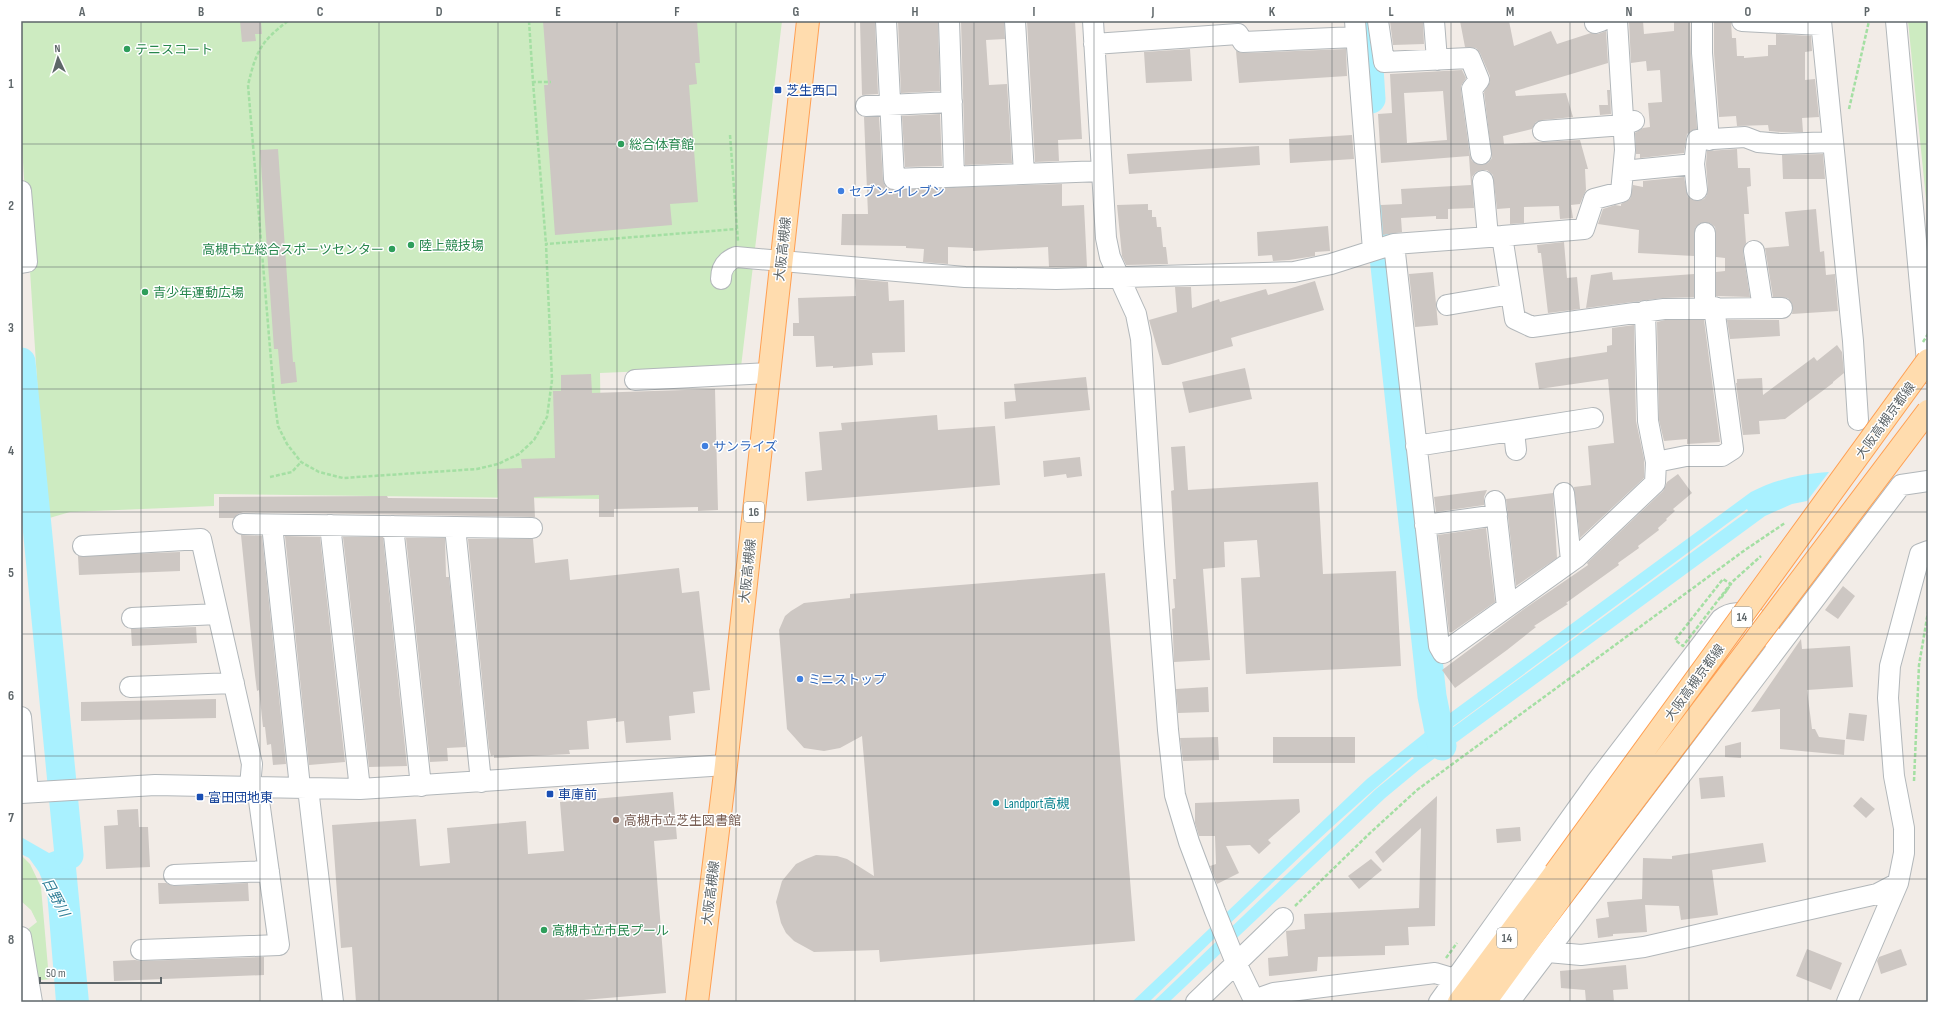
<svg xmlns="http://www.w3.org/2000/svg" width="1949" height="1023" font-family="'Sofia Sans Condensed','Noto Sans JP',sans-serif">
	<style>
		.green { fill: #cdebc1 }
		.water { fill: #a9f1ff; fill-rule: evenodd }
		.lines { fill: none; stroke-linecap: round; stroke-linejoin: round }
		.river { stroke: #a9f1ff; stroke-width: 29 }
		.building { fill: #cdc7c3; fill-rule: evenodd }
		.minor-casing { stroke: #b2b7ba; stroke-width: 22 }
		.major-casing { stroke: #ff9f52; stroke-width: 24 }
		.path { stroke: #a4dfa3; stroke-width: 2.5; stroke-dasharray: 4 2; stroke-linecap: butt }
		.minor { stroke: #fff; stroke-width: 20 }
		.major { stroke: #ffdcae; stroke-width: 22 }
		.major-bridge-casing { stroke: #ff9f52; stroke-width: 24; stroke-linecap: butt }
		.path-bridge { stroke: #a4dfa3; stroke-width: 2.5; stroke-dasharray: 4 2; stroke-linecap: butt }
		.major-bridge { stroke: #ffdcae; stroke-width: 22 }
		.grid { fill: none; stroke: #5e6669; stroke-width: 1; stroke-opacity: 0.55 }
		.leisure-dot { fill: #2e9e5b; stroke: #fff; stroke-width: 1.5 }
		.transit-dot { fill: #1a4fb4; stroke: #fff; stroke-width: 1.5 }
		.shop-dot { fill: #3f7fe0; stroke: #fff; stroke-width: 1.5 }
		.culture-dot { fill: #0f9aa8; stroke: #fff; stroke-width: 1.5 }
		.education-dot { fill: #8d6e63; stroke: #fff; stroke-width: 1.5 }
		.labels { text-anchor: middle; stroke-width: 3; stroke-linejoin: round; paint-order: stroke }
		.shield { fill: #fff; stroke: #8e9496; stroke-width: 1 }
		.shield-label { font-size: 12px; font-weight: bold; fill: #5e6669 }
		.leisure-label { font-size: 13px; fill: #27864d; stroke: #fff; text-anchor: start }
		.transit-label { font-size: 13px; fill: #164399; stroke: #fff; text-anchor: start }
		.shop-label { font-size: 13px; fill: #366cbe; stroke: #fff; text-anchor: start }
		.street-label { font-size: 13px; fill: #5e6669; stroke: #fff }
		.culture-label { font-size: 13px; fill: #0d838f; stroke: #fff; text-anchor: start }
		.education-label { font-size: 13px; fill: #785e54; stroke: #fff; text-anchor: start }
		.water-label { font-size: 14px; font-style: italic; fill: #307f97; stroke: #fff }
		.neatline { fill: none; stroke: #5e6669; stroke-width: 1.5 }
		.grid-label { font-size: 13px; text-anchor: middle; font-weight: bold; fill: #5e6669 }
	</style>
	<rect width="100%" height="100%" fill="#f2ece7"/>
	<path class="green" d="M21 21H782L741 367 600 373 602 499 214 494V506L70 512 46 519 21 131Z
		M1908 21H1928V219Z
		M21 855 30 864 41 887 49 979 34 981 27 930 37 922 31 910 21 901Z"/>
	<path class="water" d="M1829 472 1807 501 1792 504 1765 516 1420 769 1385 798 1169 1002H1153L1376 789 1414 758 1412 757C1320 834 1235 919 1149 1002H1132L1367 779 1432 727V724L1437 720 1438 722 1751 492C1777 479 1800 474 1829 472ZM1747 509 1748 511 1444 734V733Z
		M56 816H71L89 1002H56L47 892 39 872 29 858 21 854V837L49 853 57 850 59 844Z"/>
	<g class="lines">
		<path class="river" d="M1366 21 1371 99
			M1378 219 1380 238 1384 257 1432 696 1442 746
			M21 362 69 855"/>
	</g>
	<path class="building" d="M240 21H261L262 34H255L256 41 242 42Z
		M543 21H697L700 63H695L697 84 689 85 698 202 670 204 672 225 555 235 544 85H548Z
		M860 21H875L878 94 862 95Z
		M898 21H938L940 91 901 93Z
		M961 21H1004L1005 39 986 40 989 85 1007 84 1012 163 965 165Z
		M1027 21H1075L1082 139 1058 140 1059 161 1035 162Z
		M1390 21H1423L1424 44 1393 45Z
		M1460 21H1509L1514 46 1551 31 1557 44 1591 33 1598 34 1606 31 1608 63 1515 91 1516 96 1566 93 1573 117 1542 120 1536 122 1532 129 1503 136 1504 144 1580 140 1588 169H1585L1586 190 1580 204 1571 205 1573 218 1560 219 1559 206 1524 207V223L1510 224V208L1497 209 1493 175 1487 170H1482L1476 172 1472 177 1474 208 1448 209V219H1436V216L1401 218 1402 232 1383 235 1381 205 1402 204 1401 189 1471 185 1469 156 1381 163 1378 114 1392 113 1390 74 1462 70 1466 78 1461 86V91L1470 156 1472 161 1482 165 1488 163 1492 158 1484 92 1490 82V76L1480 53 1476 48 1465 47ZM1443 91 1447 140 1407 143 1404 93Z
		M1629 21H1643L1644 34 1674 31V21H1690L1691 54 1697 129 1687 134 1684 153 1640 158V154H1636L1635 133 1643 128 1650 127 1648 103 1662 102 1660 70 1647 71 1646 61 1631 63Z
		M1714 21H1731L1732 38H1736L1737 56H1744V58L1768 56V45H1776V34L1811 36 1812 51 1805 52V80L1815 79 1819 117 1802 118 1803 132H1781L1769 131 1768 125 1737 126 1736 116 1719 117 1714 53Z
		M1190 49 1192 81 1146 83 1144 52Z
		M1346 49 1347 76 1239 83 1236 51 1244 53Z
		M1607 90H1610L1611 114 1600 115 1599 105H1608Z
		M940 114 942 166 905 167 902 116Z
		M864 117H879L883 180 885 186 889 189 1062 184V206L1084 205 1087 267H1049L1048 247 973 251V248L948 247V264L923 262 924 249 906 248V246L841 245 842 214H868Z
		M1352 135 1354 159 1290 163 1289 139Z
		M1259 146 1260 165 1129 174 1127 154Z
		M278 149 293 362H295L297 382 281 384 278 349H274L260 150Z
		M1737 149 1738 168H1750L1751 186 1747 187 1749 214H1744L1746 243 1743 252 1750 297 1716 296V272L1725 271V258L1716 257V233L1715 227 1710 223H1700L1695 228 1694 256 1638 253 1639 230 1598 224 1603 209 1615 205 1621 206V204L1630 199 1633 185 1643 187V181L1684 177 1688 197 1698 201 1704 199 1707 195 1708 189 1706 164 1707 151Z
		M1823 154 1825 179H1783L1782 155Z
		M1148 204V210H1152V217H1156L1157 227H1161L1163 247H1166L1168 264 1126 265 1122 256 1117 205Z
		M1816 209 1820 252 1824 251 1826 275 1835 274 1838 311 1792 314 1793 308 1788 298 1773 297 1765 248 1789 246 1785 212Z
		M1328 226 1330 251 1315 252V256L1289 260 1273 261 1272 255 1258 256 1257 232Z
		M1564 242 1567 278 1577 277 1580 309 1548 313 1541 253H1538L1537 245Z
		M1433 272 1438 325 1415 327 1409 274Z
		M1612 272 1613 280 1694 274V297L1663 298 1586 308 1591 275Z
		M855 279 888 282 889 301 904 300 905 352 872 353 873 365 833 368V366L816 367 814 336H793V323H799L798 298 856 296Z
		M1315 281 1324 310 1231 338 1233 346 1168 365H1162L1149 320 1177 312 1175 287H1191L1192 308 1219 299 1220 302 1266 289 1268 295Z
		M1665 320H1704L1720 442 1687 444V439L1664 441 1659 420 1657 322Z
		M1727 320H1779L1780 336 1730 339Z
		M1634 325 1636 421 1644 459V478L1580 538 1574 487 1591 485 1588 446 1614 443 1608 379 1539 389 1535 363 1607 352V346L1612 345V328Z
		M1837 345 1842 352 1844 373 1833 382V383L1785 419 1759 421 1760 434 1743 435 1736 383H1737V379L1762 378 1763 395 1814 357 1817 361Z
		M1245 368 1252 399 1189 413 1182 382Z
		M591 374 592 393 715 389 718 510 698 511V507L614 509V517H599V495L534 497 535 517 243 512 238 514 234 518H219V497L387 496 388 498 498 499 497 469 522 468 521 459 555 458 553 391H561V375Z
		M1086 377 1090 410 1005 419 1004 402 1016 401 1014 384Z
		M937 415 938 430 995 426 1000 485 807 501 805 472 822 470 819 432 842 430 841 423Z
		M1185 446 1188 490 1318 482 1323 574 1396 571 1401 666 1246 674 1241 578 1260 577 1257 540 1224 542 1225 567 1203 569 1210 660 1174 662 1172 609 1175 608 1173 579H1176L1171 491 1174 490 1171 447Z
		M1080 457 1082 476 1067 478 1066 474 1044 477 1043 461Z
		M1678 474 1692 493 1673 509 1675 511 1666 519 1667 520 1658 528 1659 530 1638 546 1639 548 1618 563 1619 565 1566 603 1568 604 1534 626 1536 627 1507 650 1455 688 1442 670 1524 609 1588 565 1587 563 1663 491 1667 482Z
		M1487 490 1484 497V505L1436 512 1434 497Z
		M1553 493 1557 558 1516 586 1506 499Z
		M1486 528 1495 602 1452 632H1449L1438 535Z
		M241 535 262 536 286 764 273 765 271 744 267 745 265 727H263L259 690 257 691 255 675Z
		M285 536 320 537 345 762 309 765Z
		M343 537H383L407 766 369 767Z
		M406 538H445L446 577H449L466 747 447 748 448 761 430 762Z
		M468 539H533L535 563 568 559 570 580 679 568 682 593 699 591 710 690 693 692 695 713 669 716 671 740 626 743 624 721 616 722V718L587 721 589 749 569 750 570 754 494 758V755L491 756 489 748Z
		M180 552V571L79 575 78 556Z
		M1105 573 1135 941 880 962 879 950 814 952 794 941 786 933 781 923 776 902 782 881 796 864 806 859 816 855 837 856 847 859 874 876 862 736 840 748 824 751 804 748 787 729 779 630 785 616 791 611 804 603 850 598V594Z
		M1843 586 1855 596 1838 619 1825 610Z
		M196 627 197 643 132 646 131 629Z
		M1801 639 1802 649 1850 646 1853 687 1807 690 1812 729H1815L1819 737 1845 740 1844 755 1780 749V709L1751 712Z
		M1208 687 1209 712 1178 713 1176 689Z
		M216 699V718L81 721V702Z
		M1849 713 1867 715 1864 741 1846 739Z
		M1218 737 1219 760 1183 761 1180 738Z
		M1273 737H1355V763H1273Z
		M1741 742V758L1725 757V746Z
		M1723 776 1725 797 1701 799 1699 778Z
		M673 792 677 839 654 841 666 993 560 1002H356L352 947 341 948 332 825 416 819 420 866 450 863 447 828 526 821 528 854 564 851 560 802Z
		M1437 796 1435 926 1408 927 1409 945 1385 946V955L1318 957 1317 971 1269 976 1268 958 1288 956 1286 931 1305 929 1304 914 1419 908 1421 828 1383 863 1375 852Z
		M1861 797 1875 809 1866 818 1853 806Z
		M1299 799 1300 812 1268 840 1271 843 1259 854 1250 845 1226 846 1239 873 1217 884 1210 866 1216 864 1215 836H1199L1195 823V803Z
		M138 809 139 827H148L150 867 106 869 104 826 118 825 117 810Z
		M1520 827 1521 841 1497 843 1496 829Z
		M1763 843 1766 862 1712 870 1718 915 1681 920 1679 906 1645 905 1647 932 1613 934V936L1598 938 1596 919 1609 917 1607 902 1642 899 1643 858 1672 859V856Z
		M1371 859 1382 870 1359 889 1348 876Z
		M158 883H166L174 886 248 883 249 901 159 904Z
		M1807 949 1842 963 1831 990 1796 976Z
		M1901 949 1907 965 1881 974 1877 961 1879 957Z
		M264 957V975L114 981 113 961 135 960 141 961Z
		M1626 965 1628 989 1613 990 1614 1002H1586L1585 990 1561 988 1560 971Z"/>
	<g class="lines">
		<defs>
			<path id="minor" d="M886 21 894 179 1102 171
				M949 21 954 177
				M1015 21 1024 174
				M1093 21 1106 238 1110 257 1136 314 1141 339 1154 544 1168 730 1175 795 1189 842 1215 911 1236 963 1255 1002
				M1355 21 1373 250
				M1378 21 1384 62 1470 58 1479 80 1472 89 1481 154
				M1434 21 1437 60
				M1702 21V53L1709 140
				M1742 21 1821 25
				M1821 21 1853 341 1858 420
				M1896 21 1928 373
				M1595 23 1601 21
				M1094 44 1238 34 1243 42 1356 37
				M866 106 952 102
				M1543 131 1624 125 1634 121
				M1623 171 1694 164
				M1483 181 1488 237
				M1697 190 1694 164 1697 140 1745 137 1758 142 1781 144 1833 142
				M21 191 27 262 21 263
				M1502 236 1584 229 1594 199 1621 192 1625 150 1617 21
				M1394 244 1439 646 1443 653 1577 557 1655 483 1656 462 1648 421 1645 311
				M1754 251 1763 308
				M721 279C721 268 726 261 736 257L965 277 1056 279 1294 272 1331 264 1394 244 1502 236 1515 319 1532 327 1664 309 1782 308
				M1447 305 1511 294
				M1705 307V233
				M635 380 769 373
				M1514 431 1516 450
				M1416 446 1593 418
				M1656 462 1686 456H1722L1733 449 1714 307
				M1564 493 1571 560
				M1495 501 1507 607
				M243 524 532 528
				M272 525 300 787
				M330 525 360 789
				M1425 525 1497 515
				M393 526 421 786
				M455 527 481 782
				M83 546 201 539 252 764 250 786
				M132 618 218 614
				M130 687 234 683
				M21 717 28 792
				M308 788 333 1002
				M21 793 155 785 360 789 726 765
				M174 875 269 871
				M21 937 32 1002
				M141 950 279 945 257 786
				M1548 952 1581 955 1644 947 1877 894 1898 883
				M1254 1000 1274 993 1435 973 1455 979
				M1196 1002 1283 918
				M1439 1002 1597 781 1721 619C1740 604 1767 620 1773 640
				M1509 1002 1901 485 1928 481
				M1847 1002 1898 883 1904 853V828L1894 776 1888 698 1890 666 1920 554 1928 551"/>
			<path id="major" d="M697 1002 726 765 808 21
				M1459 1002 1555 873
				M1485 1002 1570 885"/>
		</defs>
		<use href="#minor" class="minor-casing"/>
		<use href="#major" class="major-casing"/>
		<path class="path" d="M288 21C260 42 256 52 248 85L274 396 278 426 287 444 301 462 319 472 343 478 477 469 498 464 519 454 534 440 547 417 552 380 546 244 737 229
			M529 21 533 82H551
			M533 82 546 244
			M1849 109 1869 21
			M730 135 738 241
			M270 477 292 472 301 462
			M1721 598 1727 590
			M1914 781 1919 665 1928 612
			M1295 906 1369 834 1417 790 1745 550 1785 523
			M1446 958 1457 943"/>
		<use href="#minor" class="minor"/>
		<use href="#major" class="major"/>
		<defs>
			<path id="major-bridge" d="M1555 873 1928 360
				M1570 885 1928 411"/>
		</defs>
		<use href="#major-bridge" class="major-bridge-casing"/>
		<path class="path-bridge" d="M1923 342 1928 334
			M1727 590 1731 584 1723 579 1675 640 1683 646 1732 582 1761 556"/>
		<use href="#major-bridge" class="major-bridge"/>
	</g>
	<path class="grid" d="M141 21V1002M260 21V1002M379 21V1002M498 21V1002M617 21V1002M736 21V1002M855 21V1002M974 21V1002M1094 21V1002M1213 21V1002M1332 21V1002M1451 21V1002M1570 21V1002M1689 21V1002M1808 21V1002M21 144H1928M21 267H1928M21 389H1928M21 512H1928M21 634H1928M21 756H1928M21 879H1928"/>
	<g class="leisure-dot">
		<circle cx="127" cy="49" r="4"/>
		<circle cx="621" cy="144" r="4"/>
		<circle cx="411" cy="245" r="4"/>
		<circle cx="392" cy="249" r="4"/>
		<circle cx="145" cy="292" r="4"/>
		<circle cx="544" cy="930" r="4"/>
	</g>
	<g class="transit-dot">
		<rect x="774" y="86" width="8" height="8" rx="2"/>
		<rect x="546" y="790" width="8" height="8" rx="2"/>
		<rect x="196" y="793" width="8" height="8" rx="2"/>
	</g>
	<g class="shop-dot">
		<circle cx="841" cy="191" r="4"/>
		<circle cx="705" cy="446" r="4"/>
		<circle cx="800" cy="679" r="4"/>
	</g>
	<circle class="culture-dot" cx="996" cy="803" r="4"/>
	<circle class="education-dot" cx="616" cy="820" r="4"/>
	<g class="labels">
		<g class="shield">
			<rect x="744" y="502" width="20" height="20" rx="3"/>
			<rect x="1732" y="607" width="20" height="20" rx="3"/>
			<rect x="1497" y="928" width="20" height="20" rx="3"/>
		</g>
		<g class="shield-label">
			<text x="754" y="516">16</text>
			<text x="1742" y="621">14</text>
			<text x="1507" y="942">14</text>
		</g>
		<g class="leisure-label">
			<text x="135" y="54">テニスコート</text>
			<text x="629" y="149">総合体育館</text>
			<text x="419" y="250">陸上競技場</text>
			<text x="384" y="254" text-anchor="end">高槻市立総合スポーツセンター</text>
			<text x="153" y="297">青少年運動広場</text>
			<text x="552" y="935">高槻市立市民プール</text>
		</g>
		<g class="transit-label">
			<text x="786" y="95">芝生西口</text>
			<text x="558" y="799">車庫前</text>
			<text x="208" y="802">富田団地東</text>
		</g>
		<g class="shop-label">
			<text x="849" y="196">セブン-イレブン</text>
			<text x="713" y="451">サンライズ</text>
			<text x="808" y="684">ミニストップ</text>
		</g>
		<g class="street-label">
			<text transform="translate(782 249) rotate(-84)" y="5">大阪高槻線</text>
			<text transform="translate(1885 420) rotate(-54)" y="5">大阪高槻京都線</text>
			<text transform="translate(747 571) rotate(-84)" y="5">大阪高槻線</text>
			<text transform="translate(1694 682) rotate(-54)" y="5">大阪高槻京都線</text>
			<text transform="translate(710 893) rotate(-83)" y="5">大阪高槻線</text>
		</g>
		<g class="culture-label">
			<text x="1004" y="808">Landport高槻</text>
		</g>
		<g class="education-label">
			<text x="624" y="825">高槻市立芝生図書館</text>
		</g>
		<g class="water-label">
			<text transform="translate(56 897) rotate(62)" y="5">日野川</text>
		</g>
	</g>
	<rect width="1949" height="1023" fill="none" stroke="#ffffff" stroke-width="44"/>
	<g transform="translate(58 58) rotate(356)" stroke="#ffffff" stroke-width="3" paint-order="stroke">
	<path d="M0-3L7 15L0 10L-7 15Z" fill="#5e6669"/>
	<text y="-6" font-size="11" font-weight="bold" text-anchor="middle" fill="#5e6669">N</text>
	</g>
	<path d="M40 977v6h121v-6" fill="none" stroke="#5e6669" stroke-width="2"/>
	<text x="46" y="977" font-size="12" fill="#5e6669" stroke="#ffffff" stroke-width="3" paint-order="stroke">50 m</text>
	<rect x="22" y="22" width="1905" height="979" class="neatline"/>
	<g class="grid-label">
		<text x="82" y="16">A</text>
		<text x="201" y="16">B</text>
		<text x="320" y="16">C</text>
		<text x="439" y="16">D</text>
		<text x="558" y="16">E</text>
		<text x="677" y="16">F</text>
		<text x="796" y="16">G</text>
		<text x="915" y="16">H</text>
		<text x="1034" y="16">I</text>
		<text x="1153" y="16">J</text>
		<text x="1272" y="16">K</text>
		<text x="1391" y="16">L</text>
		<text x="1510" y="16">M</text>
		<text x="1629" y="16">N</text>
		<text x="1748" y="16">O</text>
		<text x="1867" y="16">P</text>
		<text x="11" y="88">1</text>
		<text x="11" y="210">2</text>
		<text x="11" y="332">3</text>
		<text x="11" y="455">4</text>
		<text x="11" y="577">5</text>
		<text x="11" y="700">6</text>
		<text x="11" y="822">7</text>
		<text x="11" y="944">8</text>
	</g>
</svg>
